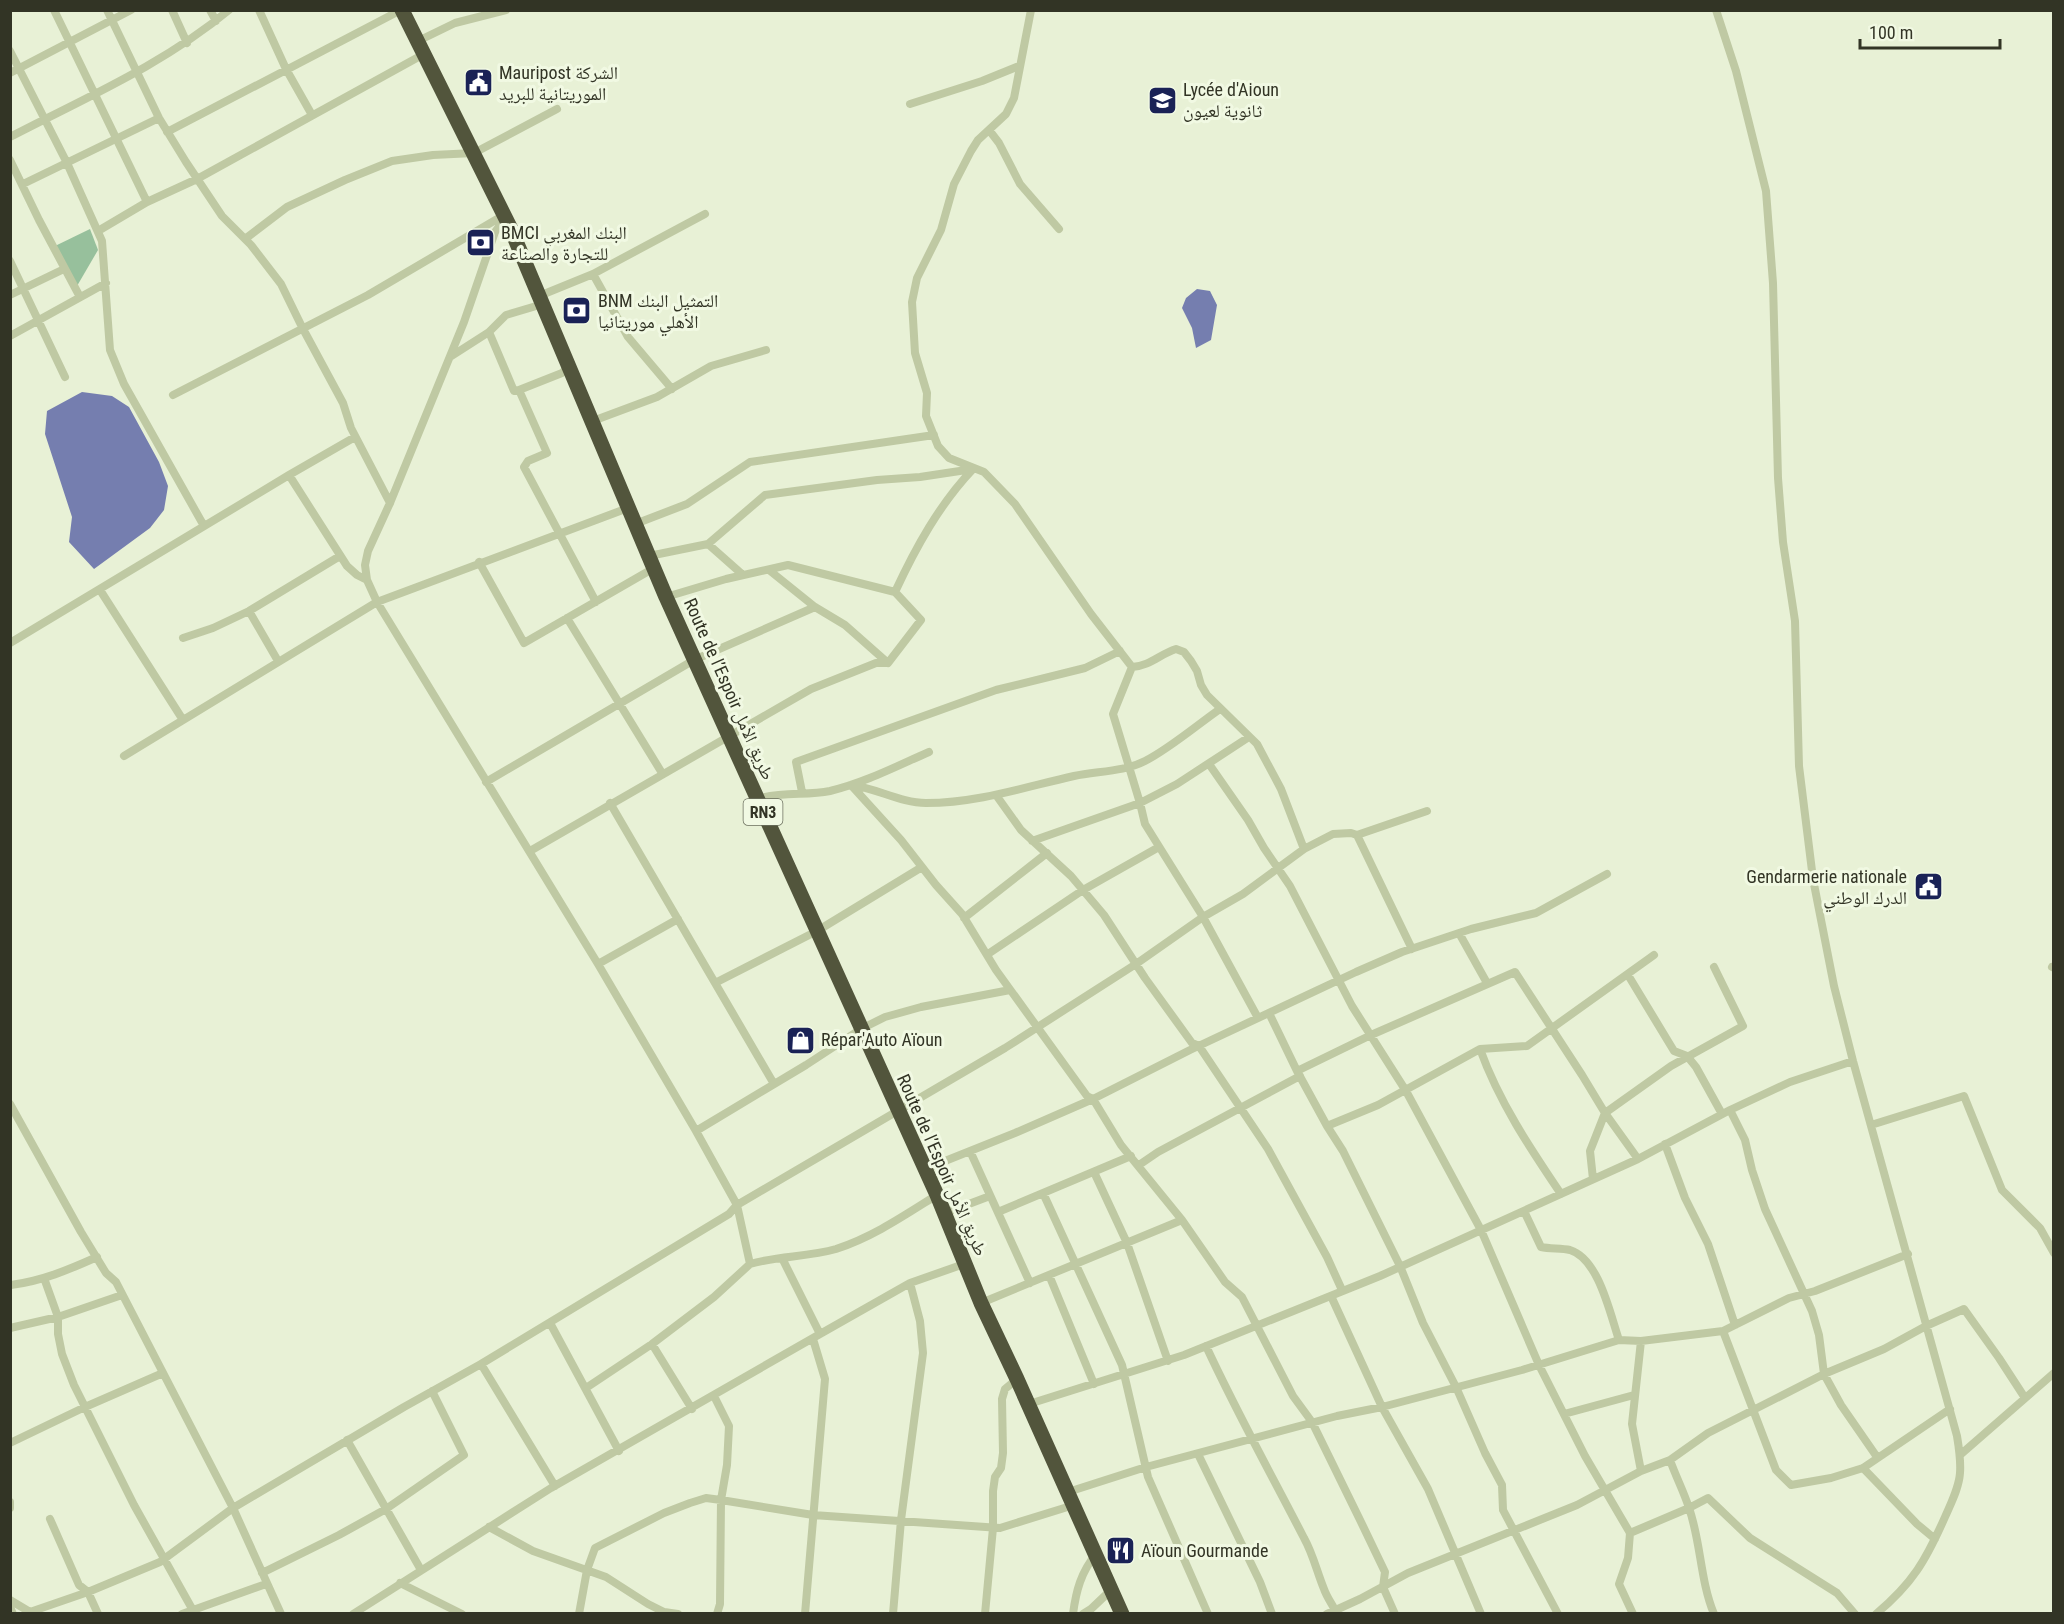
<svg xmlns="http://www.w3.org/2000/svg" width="2064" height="1624" font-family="'Roboto Condensed','Noto Naskh Arabic',sans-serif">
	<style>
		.green { fill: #97c09c }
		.water { fill: #757eaf }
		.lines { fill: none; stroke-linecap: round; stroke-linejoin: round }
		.street { stroke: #bfc9a3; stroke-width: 8 }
		.highway { stroke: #52553c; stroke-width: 15 }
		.labels { text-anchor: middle; stroke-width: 6; stroke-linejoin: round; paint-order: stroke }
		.shield { fill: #f1f9e3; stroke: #6b6f5e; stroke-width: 1.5 }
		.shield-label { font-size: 16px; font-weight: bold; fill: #323425 }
		.poi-label { font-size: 18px; fill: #323425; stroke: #f1f9e3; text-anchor: start }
		.street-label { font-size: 18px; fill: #323425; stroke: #f1f9e3 }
	</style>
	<rect width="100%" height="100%" fill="#e8f1d6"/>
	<path class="green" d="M90 229 98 250 77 286 55 246Z"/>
	<path class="water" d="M1197 289 1210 291 1217 305 1211 340 1196 348 1192 328 1182 308 1186 298Z
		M82 392 112 396 129 407 159 462 168 486 164 510 150 528 94 569 69 542 72 517 45 434 47 411Z"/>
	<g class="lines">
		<path class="street" d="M54 10 147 202
			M107 10 159 118 186 162 222 216 251 245 281 284 302 327 343 403 351 428 390 503
			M172 10 187 43
			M210 10 216 21
			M259 10 286 69 312 115
			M1031 10 1014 98 1006 114 978 140 971 151 954 184 941 230 917 278 912 302 915 353 927 393 926 416 938 446 949 458 984 472 1015 504 1091 614 1132 667C1150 666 1160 654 1176 649L1184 652 1191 661 1197 671 1201 685 1207 695 1257 744 1281 789 1304 849
			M1716 10 1736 71 1766 191 1773 283 1778 478 1783 542 1795 621 1799 766 1813 879 1834 986 1853 1061 1957 1436C1959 1448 1961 1460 1960 1473 1959 1488 1951 1503 1945 1517 1926 1560 1913 1583 1876 1614
			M418 41 455 23 506 10
			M10 51 67 163 102 241 110 350 124 384 204 526
			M10 73 131 10
			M910 104 982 81 1019 66
			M989 130 999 143 1020 184 1059 229
			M167 132 401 10
			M10 137C85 98 164 64 229 10
			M10 160 39 220 80 297
			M23 184 159 118
			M505 218 495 232 464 322 390 503 368 551 365 565 367 580 377 602 598 964 696 1131 737 1205 750 1264C778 1256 808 1257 836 1249 873 1237 905 1215 937 1195
			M98 231 147 202 197 179 424 54
			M245 239 287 207 345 180 392 161 433 155 474 153 557 109
			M10 261 65 377
			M593 274 628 337 672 389
			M10 295 64 269
			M539 296 593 274 705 214
			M543 304 506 315 489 332 514 391 519 390 547 453 528 461 524 467 596 602
			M10 336 106 283
			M450 357 489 332
			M519 390 562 373 569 366
			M173 395 368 295 504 215
			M590 422 657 397 711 366 766 350
			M289 475 347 566 357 575 367 580
			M635 524 687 504 750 462 934 435
			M708 544 743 575
			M649 556 708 544 765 495 877 480 920 477 973 469
			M479 562 524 643 654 568
			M769 570 815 607 845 625 888 663
			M100 590 183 720
			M895 592C916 547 939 505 973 469
			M249 611 278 661
			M567 618 662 773
			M183 638 213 628 249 611 340 556
			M10 643 289 475 355 437
			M1132 667 1113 714 1140 803 1145 824 1203 917 1258 1018
			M124 756 377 602 628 508
			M1209 764 1248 820 1264 848 1290 886 1352 1006 1406 1091 1481 1230 1539 1365 1585 1456 1630 1533 1628 1558 1619 1584 1633 1614
			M486 782 694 660 815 607
			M851 785 901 840 936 885 962 914 996 970 1087 1096 1093 1099 1121 1145 1182 1220 1225 1282 1242 1297 1293 1396 1312 1422 1361 1522 1385 1572 1383 1587 1395 1614
			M851 785C876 788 901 803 926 803 977 803 1025 787 1074 776 1097 771 1124 772 1145 761 1169 749 1197 725 1220 709
			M802 792 796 762 996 690 1085 668 1120 651
			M996 795 1021 830 1071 876 1104 915 1145 978 1192 1043 1199 1046 1268 1149 1327 1257 1342 1290
			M757 799C783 791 806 796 830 791 864 783 897 766 929 752
			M610 803 774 1084
			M1357 835 1412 949
			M1032 841 1140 803 1177 784 1249 737
			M530 851 811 689 876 663H888L921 620 895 592 788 565 726 579 666 597
			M964 918 1047 853
			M1459 933 1487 983
			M988 954 1083 890 1159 847
			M598 964 678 919
			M2052 967 2054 968
			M1628 975 1674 1051 1687 1056 1696 1067 1722 1114
			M715 983 817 931 922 867
			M1269 1013 1297 1071 1327 1126 1343 1151 1400 1266 1423 1323 1456 1387 1485 1453 1502 1485 1503 1510 1558 1614
			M1480 1049C1499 1102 1530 1148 1561 1194
			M1297 1071 1371 1035 1515 972 1582 1075 1605 1113 1638 1159
			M10 1104 81 1232 106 1273 116 1282 233 1508 281 1614
			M1730 1110 1745 1140 1752 1170 1765 1209 1812 1311 1819 1335 1824 1374 1841 1405 1877 1457
			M1871 1125 1964 1096 2002 1190 2040 1228 2054 1253
			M1327 1126 1378 1105 1480 1049 1527 1046 1654 955
			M696 1131 806 1065 861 1029 885 1017 921 1007 1010 990
			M1665 1144 1685 1198 1708 1244 1735 1325
			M970 1151 1030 1283
			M1139 1165 1158 1152 1300 1076
			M925 1169 1015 1133 1093 1099 1190 1050 1356 972 1402 952 1471 929 1536 913 1607 874
			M1094 1172 1127 1243 1168 1361
			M1593 1179 1590 1151 1605 1113 1671 1066 1743 1026 1714 967
			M1043 1193 1122 1365 1148 1477 1208 1614
			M1524 1211 1541 1247C1550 1249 1561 1248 1570 1250 1599 1259 1610 1314 1619 1340
			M998 1212 1131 1156
			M945 1213 990 1196
			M1908 1254 1815 1291 1789 1298 1723 1331 1776 1470 1791 1485 1831 1478 1863 1468 1950 1409
			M782 1258 820 1334
			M1049 1275 1094 1384
			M44 1278 58 1317V1334L62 1354 74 1385 134 1505 195 1614
			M11 1285C42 1281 68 1270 97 1257
			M1331 1296 1382 1407 1428 1489 1481 1614
			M981 1303 1182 1220
			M550 1323 619 1451
			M10 1328 58 1317 122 1295
			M652 1344 692 1409
			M1206 1346C1236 1411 1271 1474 1304 1538 1313 1554 1317 1572 1324 1589 1327 1598 1333 1605 1337 1614
			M481 1364 555 1486
			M586 1388 652 1344 714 1297 750 1264
			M714 1396 729 1426 727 1465 721 1500 813 1515 1000 1528 1074 1505
			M1029 1404 1184 1355 1380 1276 1638 1159 1730 1110 1790 1082 1853 1061
			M1564 1414 1634 1395
			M347 1440 421 1570
			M10 1443 85 1407 163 1373
			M1198 1454 1260 1582 1272 1614
			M1960 1455 2054 1373
			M1670 1460C1676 1477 1684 1492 1689 1508 1701 1542 1700 1580 1714 1614
			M1863 1468 1917 1524 1935 1539
			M1641 1471 1632 1424 1641 1341
			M1068 1492 1146 1467 1337 1416 1382 1407 1522 1370 1619 1340 1641 1341 1723 1331
			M10 1502V1508
			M50 1519 79 1585 88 1592 98 1614
			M489 1527 533 1551 606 1577 648 1604 664 1612 678 1614
			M1630 1533 1689 1508 1708 1498 1750 1538 1837 1593 1855 1614
			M262 1573 339 1535 386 1509 464 1455 432 1391
			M400 1583 462 1614
			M10 1600 30 1612 88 1592 160 1562 233 1508 404 1407 481 1364 729 1214 737 1205 1005 1048 1136 964 1203 917 1243 894 1304 849 1333 834 1351 833 1357 835 1427 811
			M10 1607 13 1614
			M182 1614 266 1584
			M353 1614 551 1488 820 1334 910 1283 964 1264
			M579 1614 587 1570 595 1548 664 1513 690 1503 706 1498 721 1500 720 1604 717 1614
			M805 1614 825 1379 813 1339
			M893 1614 901 1520 923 1353 920 1321 910 1283
			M985 1614 993 1528V1491L995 1477 1001 1468 1003 1453 1002 1399 1005 1389 1017 1379
			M1073 1614C1076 1591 1081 1572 1096 1554
			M1083 1614 1091 1609 1111 1590
			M1327 1614 1360 1599 1408 1573 1577 1505 1641 1471 1670 1460 1708 1433 1824 1374 1884 1349 1926 1326 1964 1309 1999 1358 2025 1398"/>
		<path class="highway" d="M402 10 510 227 666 597 937 1195 981 1303 1017 1379 1122 1614"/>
	</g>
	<defs>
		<symbol id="civic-square" viewBox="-11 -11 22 22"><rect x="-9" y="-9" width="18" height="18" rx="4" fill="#1a2256" stroke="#f1f9e3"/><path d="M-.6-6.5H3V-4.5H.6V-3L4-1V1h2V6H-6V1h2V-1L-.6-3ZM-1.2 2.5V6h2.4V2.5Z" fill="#fff"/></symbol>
		<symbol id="school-square" viewBox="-11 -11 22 22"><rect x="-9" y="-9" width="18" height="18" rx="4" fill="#1a2256" stroke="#f1f9e3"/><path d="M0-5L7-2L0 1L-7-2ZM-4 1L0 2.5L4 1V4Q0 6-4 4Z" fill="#fff"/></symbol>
		<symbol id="bank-square" viewBox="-11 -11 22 22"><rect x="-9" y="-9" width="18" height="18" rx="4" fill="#1a2256" stroke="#f1f9e3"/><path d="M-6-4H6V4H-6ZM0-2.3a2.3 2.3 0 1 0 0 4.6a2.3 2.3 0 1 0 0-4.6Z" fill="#fff"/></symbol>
		<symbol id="shop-square" viewBox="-11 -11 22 22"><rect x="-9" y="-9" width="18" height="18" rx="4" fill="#1a2256" stroke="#f1f9e3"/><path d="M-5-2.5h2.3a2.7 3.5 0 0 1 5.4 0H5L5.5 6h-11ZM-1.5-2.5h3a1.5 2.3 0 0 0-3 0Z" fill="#fff"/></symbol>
		<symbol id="restaurant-square" viewBox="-11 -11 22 22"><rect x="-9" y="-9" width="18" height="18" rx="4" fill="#1a2256" stroke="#f1f9e3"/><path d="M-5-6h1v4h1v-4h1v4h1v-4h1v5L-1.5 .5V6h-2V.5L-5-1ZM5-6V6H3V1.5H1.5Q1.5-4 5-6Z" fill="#fff"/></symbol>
	</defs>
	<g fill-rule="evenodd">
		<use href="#civic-square" x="462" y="66" width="33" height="33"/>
		<use href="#school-square" x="1146" y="84" width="33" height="33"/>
		<use href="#bank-square" x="464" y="226" width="33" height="33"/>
		<use href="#bank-square" x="560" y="294" width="33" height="33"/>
		<use href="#civic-square" x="1912" y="870" width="33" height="33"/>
		<use href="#shop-square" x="784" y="1024" width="33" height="33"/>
		<use href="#restaurant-square" x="1104" y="1534" width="33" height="33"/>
	</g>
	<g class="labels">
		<rect class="shield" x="743.5" y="799" width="39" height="26" rx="4.5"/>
		<g class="shield-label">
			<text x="763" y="818">RN3</text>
		</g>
		<g class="poi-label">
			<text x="499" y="79">Mauripost الشركة<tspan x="499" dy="21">الموريتانية للبريد</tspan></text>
			<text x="1183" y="96">Lycée d'Aioun<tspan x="1183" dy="21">ثانوية لعيون</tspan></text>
			<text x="501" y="239">BMCI البنك المغربي<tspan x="501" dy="21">للتجارة والصناعة</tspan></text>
			<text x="598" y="307">BNM التمثيل البنك<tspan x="598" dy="21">الأهلي موريتانيا</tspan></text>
			<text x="1907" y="883" text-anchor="end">Gendarmerie nationale<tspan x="1907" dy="21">الدرك الوطني</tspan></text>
			<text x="821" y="1046">Répar'Auto Aïoun</text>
			<text x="1141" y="1557">Aïoun Gourmande</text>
		</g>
		<g class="street-label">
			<text transform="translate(729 689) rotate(66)" y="6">Route de l’Espoir طريق الأمل</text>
			<text transform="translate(942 1165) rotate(66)" y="6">Route de l’Espoir طريق الأمل</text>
		</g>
	</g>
	<rect width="2064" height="1624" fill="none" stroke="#323425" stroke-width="24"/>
	<path d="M1860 39v9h140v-9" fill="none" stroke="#323425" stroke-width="3"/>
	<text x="1869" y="39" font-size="18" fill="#323425" stroke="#f1f9e3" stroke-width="4.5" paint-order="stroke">100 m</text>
</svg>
